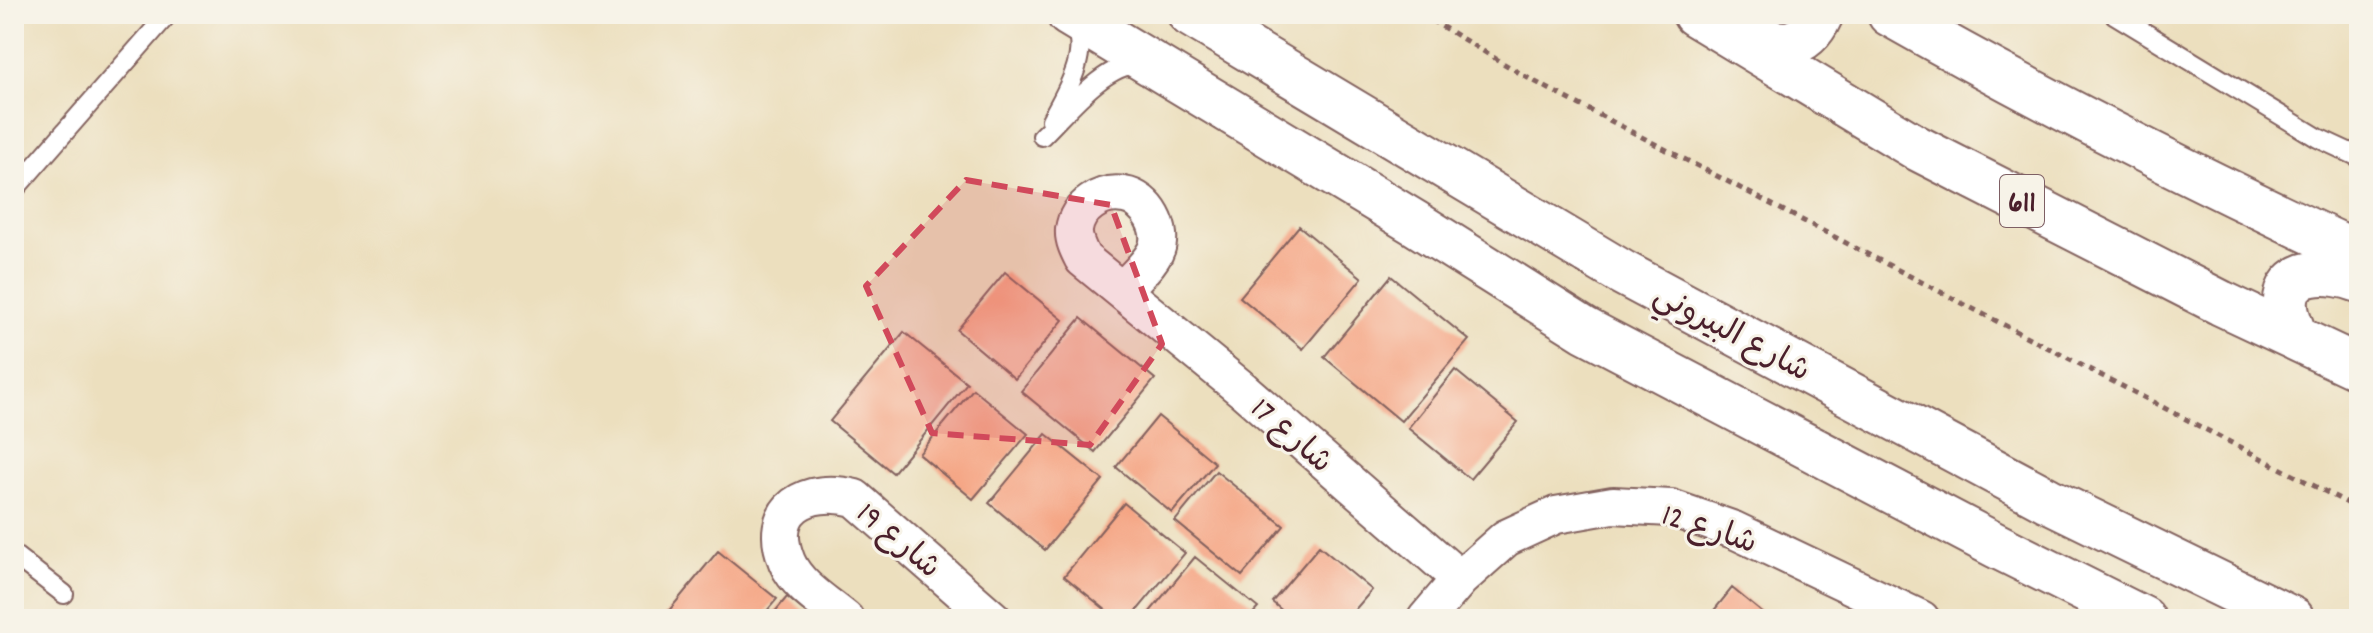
<svg xmlns="http://www.w3.org/2000/svg" width="2373" height="633" font-family="Dekko,'Playpen Sans Arabic',sans-serif">
	<style>
		.building { fill: #f5a483 }
		.lines { fill: none; stroke-linecap: round; stroke-linejoin: round }
		.service-casing { stroke: #83625e; stroke-width: 22 }
		.minor-casing { stroke: #83625e; stroke-width: 40 }
		.tertiary-casing { stroke: #83625e; stroke-width: 48 }
		.primary-casing { stroke: #83625e; stroke-width: 48 }
		.path { stroke: #83625e; stroke-width: 5; stroke-dasharray: 6 6; stroke-linecap: butt }
		.service { stroke: #fff; stroke-width: 18 }
		.minor { stroke: #fff; stroke-width: 36 }
		.tertiary { stroke: #fff; stroke-width: 44 }
		.primary { stroke: #fff; stroke-width: 44 }
		.marked { fill: #d1495b; fill-opacity: 0.2; stroke: #d1495b; stroke-width: 6; stroke-dasharray: 16 10; stroke-linejoin: round }
		.labels { text-anchor: middle; stroke-width: 6; stroke-linejoin: round; paint-order: stroke }
		.shield { fill: #f7f3e8; stroke: #7e5f64; stroke-width: 2 }
		.shield-label { font-size: 30px; font-weight: bold; fill: #4a1f2b }
		.street-label { font-size: 32px; fill: #4a1f2b; stroke: #f7f3e8 }
	</style>
	<rect width="100%" height="100%" fill="#f7f3e8"/>
	<filter id="ink" filterUnits="userSpaceOnUse"><feTurbulence type="fractalNoise" baseFrequency=".0125" numOctaves="2"/><feDisplacementMap in="SourceGraphic" scale="16" xChannelSelector="R" yChannelSelector="G"/><feConvolveMatrix kernelMatrix="1 2 1 2 8 2 1 2 1" color-interpolation-filters="sRGB"/></filter>
	<filter id="wash" filterUnits="userSpaceOnUse"><feTurbulence type="fractalNoise" baseFrequency=".006" numOctaves="4" result="noise"/><feDisplacementMap in="SourceGraphic" scale="32" xChannelSelector="R" yChannelSelector="G"/><feGaussianBlur stdDeviation="1.8" result="paint"/><feColorMatrix in="noise" values="0 0 0 0 0 0 0 0 0 0 0 0 0 0 0 0 0 1.4 0 .05"/><feComposite in="paint" operator="in"/></filter>
	<g filter="url(#wash)">
		<rect width="100%" height="100%" fill="#ecdfbe"/>
		<g id="blocks">
			<path class="building" d="M1299 226 1362 278 1303 349 1240 297Z
				M1005 272 1063 320 1015 379 957 330Z
				M1391 276 1469 340 1401 421 1324 357Z
				M1081 318 1155 379 1095 452 1021 391Z
				M904 332 967 383 893 473 830 421Z
				M1455 370 1518 422 1470 479 1408 428Z
				M973 389 1028 434 973 499 919 454Z
				M1158 416 1215 463 1172 513 1116 467Z
				M1046 434 1103 480 1045 550 989 503Z
				M1216 471 1284 526 1242 576 1175 521Z
				M1124 503 1185 553 1130 619H1117L1064 576Z
				M1319 546 1372 590 1347 619H1292L1272 602Z
				M718 551 777 599 760 619H662Z
				M1195 557 1258 608 1248 619H1144Z
				M1732 588 1770 619H1707Z
				M787 597 814 619H769Z"/>
		</g>
	</g>
	<g filter="url(#ink)">
		<use href="#blocks" fill-opacity="0" stroke="#83625e" stroke-width="2"/>
		<g class="lines">
			<defs>
				<path id="service" d="M2114 14 2318 138 2359 157
					M1051 120C1065 94 1093 50 1072 22
					M1042 136C1066 113 1104 63 1140 64
					M14 190 168 14
					M14 555 64 594"/>
				<path id="minor" d="M1123 290C1133 278 1148 266 1155 252 1166 231 1147 198 1124 195 1101 191 1077 207 1074 230 1073 240 1079 251 1083 259L1243 390 1460 579
					M845 619C826 603 797 586 787 562 765 508 807 486 855 498L993 619
					M1426 619 1460 579 1506 538 1556 515 1613 505 1671 508 1734 530 1921 619"/>
				<path id="tertiary" d="M1069 14 1415 223 1585 330 1997 546 2143 619
					M1190 14 1623 273 2048 500 2292 619"/>
				<path id="primary" d="M1695 14 1917 148 2221 303 2359 368
					M1890 14C2043 101 2200 180 2359 254
					M1742 36C1778 45 1803 54 1821 14
					M2296 338C2292 329 2287 318 2286 308 2282 265 2333 270 2359 280"/>
			</defs>
			<use href="#service" class="service-casing"/>
			<use href="#minor" class="minor-casing"/>
			<use href="#tertiary" class="tertiary-casing"/>
			<use href="#primary" class="primary-casing"/>
			<path class="path" d="M1421 14 1528 78 2359 509"/>
			<use href="#service" class="service"/>
			<use href="#minor" class="minor"/>
			<use href="#tertiary" class="tertiary"/>
			<use href="#primary" class="primary"/>
		</g>
	</g>
	<path class="marked" d="M966 180 1111 205 1162 344 1090 445 932 433 866 286Z"/>
	<g class="labels">
		<rect class="shield" x="2000" y="175" width="44" height="52" rx="6"/>
		<g class="shield-label">
			<text x="2022" y="211">611</text>
		</g>
		<g class="street-label">
			<text transform="translate(1733 331) rotate(28)" y="11">شارع البيروني</text>
			<text transform="translate(1293 434) rotate(41)" y="11">شارع 17</text>
			<text transform="translate(1710 527) rotate(18)" y="11">شارع 12</text>
			<text transform="translate(900 539) rotate(40)" y="11">شارع 19</text>
		</g>
	</g>
	<rect width="2373" height="633" fill="none" stroke="#f7f3e8" stroke-width="48"/>
</svg>
